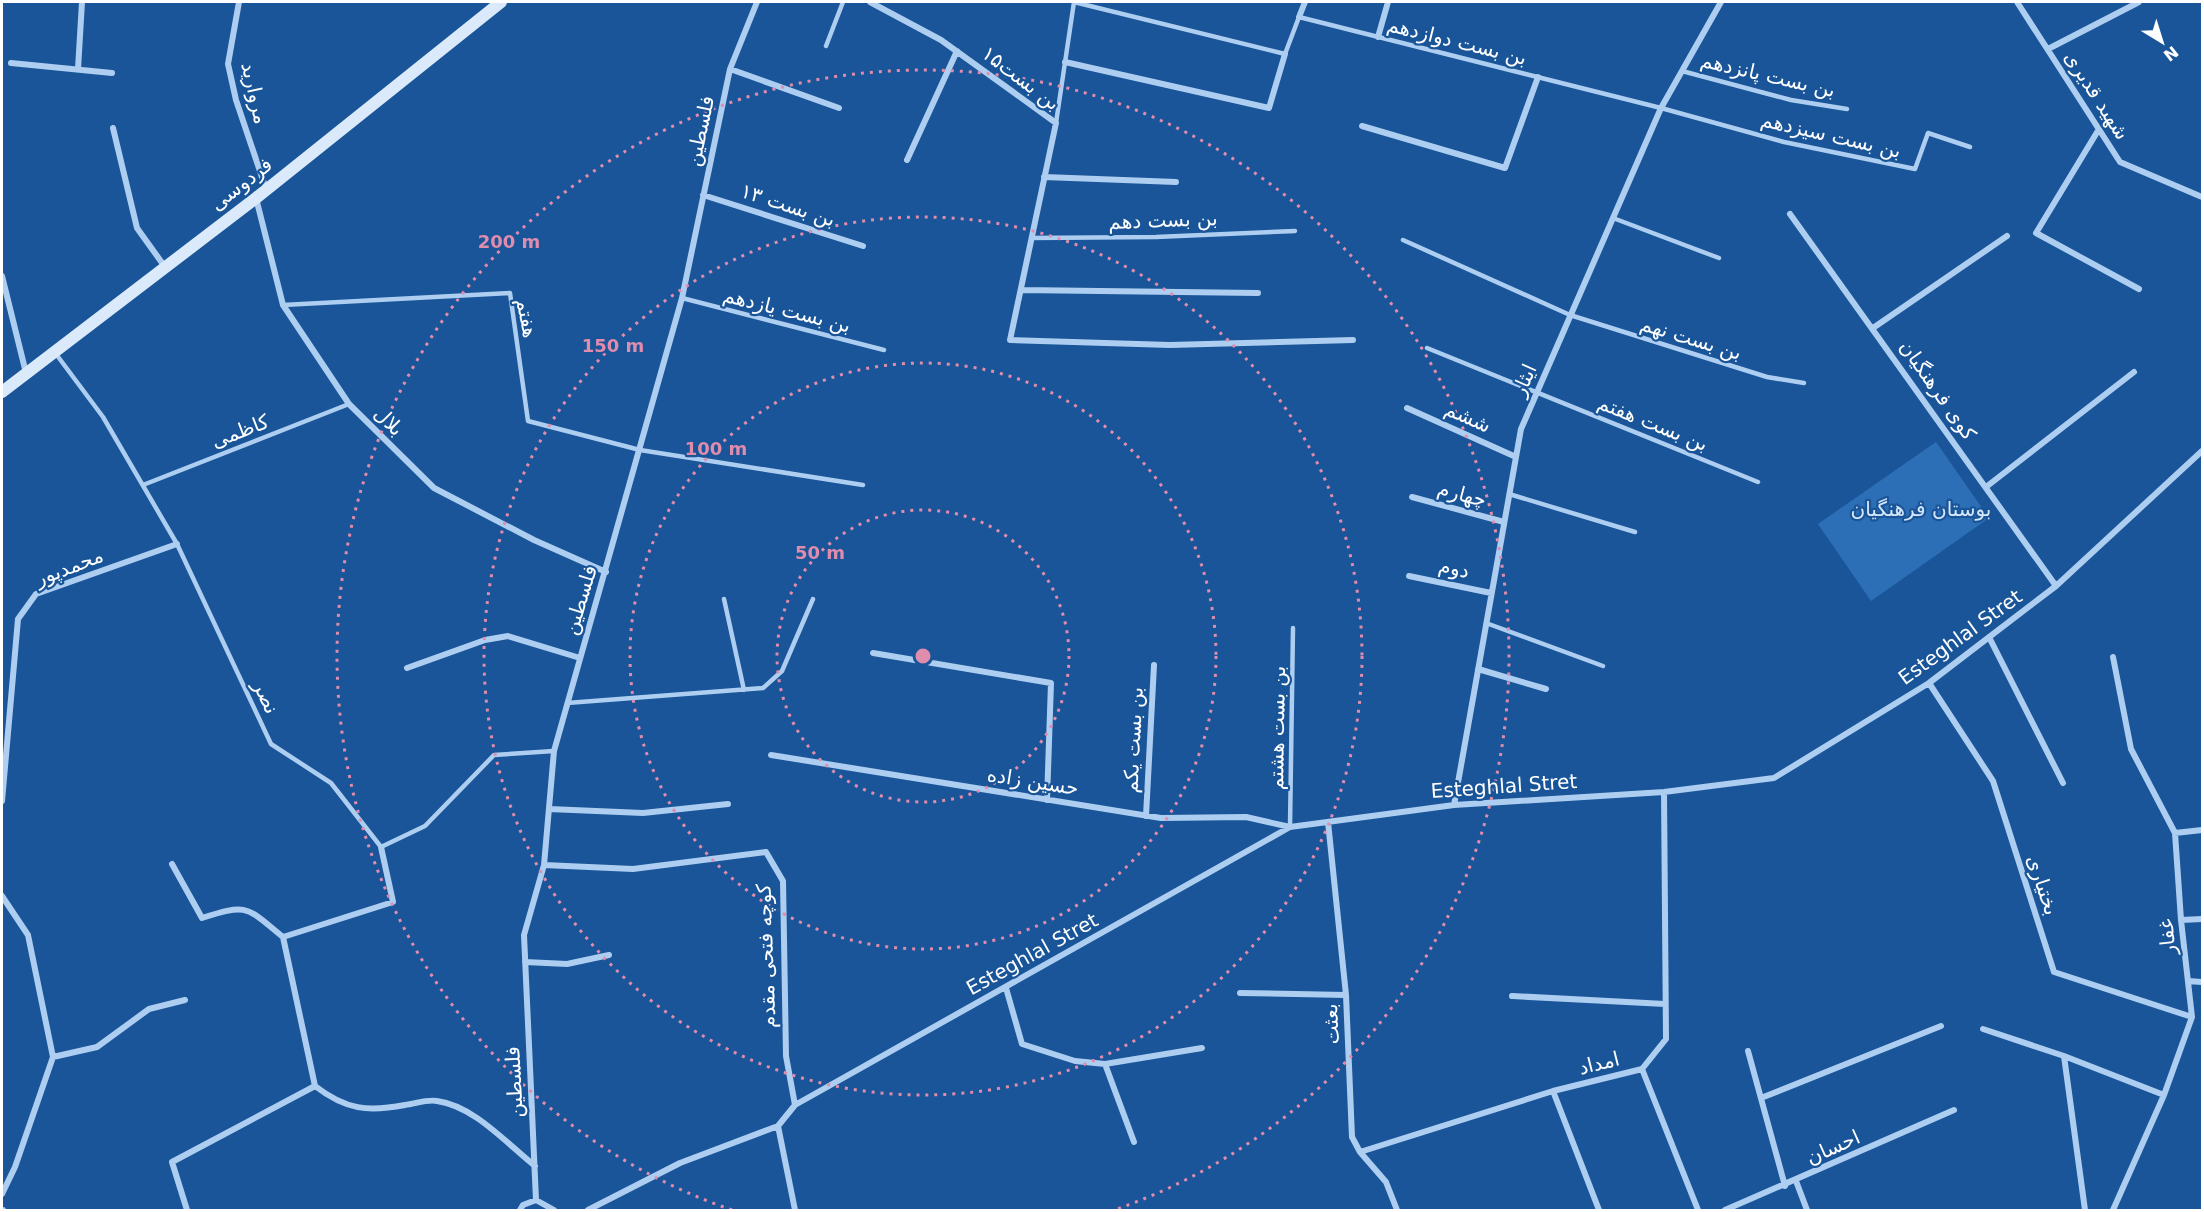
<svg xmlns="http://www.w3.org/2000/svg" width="2204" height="1212" font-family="'DejaVu Sans',Vazirmatn,sans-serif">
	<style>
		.green { fill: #2d6fb6 }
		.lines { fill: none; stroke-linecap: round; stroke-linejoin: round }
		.lane { stroke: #adcef1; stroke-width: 4.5 }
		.street { stroke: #adcef1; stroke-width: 6 }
		.secondary { stroke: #dbeafb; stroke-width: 12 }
		.ring { fill: none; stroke: #e08cad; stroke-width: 3; stroke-dasharray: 3 6 }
		.labels { text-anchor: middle; stroke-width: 4.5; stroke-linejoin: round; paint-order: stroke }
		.street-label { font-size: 20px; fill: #fff; stroke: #195598 }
		.park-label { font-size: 20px; fill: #d4e7fc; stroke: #195598 }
		.centre { fill: #e08cad; stroke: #195598; stroke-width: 3 }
		.ring-label { font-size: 18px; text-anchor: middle; font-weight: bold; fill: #e08cad; stroke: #195598; stroke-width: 4.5; stroke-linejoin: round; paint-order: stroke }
	</style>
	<rect width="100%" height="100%" fill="#195598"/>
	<path class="green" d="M1936 442 1989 518 1871 601 1818 524Z"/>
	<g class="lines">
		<path class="lane" d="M826 46 843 2
			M1682 71 1791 100 1847 109
			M1056 123 1074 2 1285 54 1299 17 1661 108 1784 142 1915 169 1928 133 1970 147
			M1613 218 1719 258
			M1031 238 1156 237 1295 231
			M1403 240 1570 315 1767 377 1804 383
			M682 298 884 350
			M283 305 510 293 528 421 640 450 863 485
			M1427 348 1758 482
			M56 354 103 417 177 544 271 744 331 783 381 847 425 826 494 755 554 751
			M143 485 349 404
			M1509 494 1635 532
			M724 599 744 690
			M1486 623 1603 666
			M567 703 763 688 782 671 813 599
			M1290 827 1293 628"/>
		<path class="street" d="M239 2 228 64 236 100 266 189
			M870 2 941 40 1056 123 1010 340 1170 345 1353 340
			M2017 2 2120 162 2202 197
			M1299 17 1305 2
			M1378 37 1388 2
			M2048 49 2139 2
			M1065 62 1269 108 1285 54
			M11 63 112 73
			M78 69 82 2
			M730 69 839 108
			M1362 126 1505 168 1538 77
			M113 128 137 228 165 267
			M2099 129 2036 233 2139 289
			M907 160 957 51
			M1044 177 1176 182
			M703 195 863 246
			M256 198 283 305 349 404 434 488 534 540 606 572
			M1790 214 2056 586
			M2 276 26 373
			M1021 290 1258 293
			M1873 328 2007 236
			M1407 408 1516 457
			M1986 487 2134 372
			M1412 497 1504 522
			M1409 576 1491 593
			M1989 637 2063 783
			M873 653 1051 683 1047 800
			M407 668 485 640 508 636 580 658
			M1478 669 1546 689
			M1929 683 1993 781 2054 972 2192 1017
			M771 755 1161 818 1246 817 1290 827
			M2 801 18 619 36 594 177 544
			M1454 805 1521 429 1661 108 1721 2
			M549 809 643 813 728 804
			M1146 816 1154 665
			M1328 822 1346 995 1352 1137 1360 1152 1386 1182 1397 1210
			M2175 833 2202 830
			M172 864 202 918C249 903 246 907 283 937L315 1086C346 1110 368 1112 405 1105 415 1104 427 1099 437 1101 474 1106 506 1143 535 1166
			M544 865 633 869 766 852 783 881 786 1056 795 1105
			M2 896 28 935 53 1057 15 1167 2 1194
			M2181 920 2202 919
			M283 937 393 902 381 847
			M525 962 567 964 609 955
			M2188 981 2202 982
			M1006 988 1022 1044 1075 1061 1105 1064 1134 1142
			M1240 993 1346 995
			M1512 996 1665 1004
			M1983 1029 2064 1056 2164 1095
			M1748 1051 1785 1186
			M2064 1056 2085 1210
			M53 1057 97 1047 149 1009 185 1000
			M1105 1064 1202 1048
			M1642 1069 1698 1210
			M1553 1091 1599 1210
			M1761 1098 1941 1026
			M778 1126 795 1210
			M1360 1152 1553 1091 1642 1069 1666 1039 1664 792
			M1796 1181 1807 1210
			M2 1210H3
			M187 1210 172 1162 315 1086
			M520 1210 523 1205 536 1200
			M554 1210 536 1200 524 935 544 865 554 751 682 298 730 69 757 2
			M588 1210 680 1163 778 1126 795 1105 1290 827 1454 805 1664 792 1774 778 1929 683 2056 586 2202 451
			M1725 1210 1954 1110
			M2113 1210 2164 1095 2192 1017 2181 920 2175 833 2131 749 2113 657"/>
		<path class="secondary" d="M2 392 256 198 501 2"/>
	</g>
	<g class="ring">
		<circle cx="923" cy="656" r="146"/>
		<circle cx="923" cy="656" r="293"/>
		<circle cx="923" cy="656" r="439"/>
		<path d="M732 1210A586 586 0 1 1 1114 1210"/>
	</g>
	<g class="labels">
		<g class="street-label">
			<text transform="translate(1457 41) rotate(14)" y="7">بن بست دوازدهم</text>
			<text transform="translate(1768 75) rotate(13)" y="7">بن بست پانزدهم</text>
			<text transform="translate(1021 78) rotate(37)" y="7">بن بست۱۵</text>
			<text transform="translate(255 93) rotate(77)" y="7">مروارید</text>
			<text transform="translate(2097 95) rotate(57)" y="7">شهید قدیری</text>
			<text transform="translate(700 131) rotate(-78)" y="7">فلسطین</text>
			<text transform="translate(1831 135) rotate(13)" y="7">بن بست سیزدهم</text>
			<text transform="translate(241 184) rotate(-38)" y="7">فردوسی</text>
			<text transform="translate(788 205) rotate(18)" y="7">بن بست ۱۳</text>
			<text transform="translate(1163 220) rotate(-2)" y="7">بن بست دهم</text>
			<text transform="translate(787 310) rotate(14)" y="7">بن بست یازدهم</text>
			<text transform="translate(527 318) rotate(79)" y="7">هفتم</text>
			<text transform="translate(1691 338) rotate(17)" y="7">بن بست نهم</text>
			<text transform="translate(1524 380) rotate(-66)" y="7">ایثار</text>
			<text transform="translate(1938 390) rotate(55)" y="7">کوی فرهنگیان</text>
			<text transform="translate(1468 417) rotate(24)" y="7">ششم</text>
			<text transform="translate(389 421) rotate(45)" y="7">بلال</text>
			<text transform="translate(1653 423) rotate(22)" y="7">بن بست هفتم</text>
			<text transform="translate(240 431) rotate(-21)" y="7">کاظمی</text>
			<text transform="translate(1462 494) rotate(15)" y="7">چهارم</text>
			<text transform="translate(69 567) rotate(-21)" y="7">محمدپور</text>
			<text transform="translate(1454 568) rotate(12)" y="7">دوم</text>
			<text transform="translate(580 600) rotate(-73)" y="7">فلسطین</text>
			<text transform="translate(1960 637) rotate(-36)" y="7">Esteghlal Stret</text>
			<text transform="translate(266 697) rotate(65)" y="7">نصر</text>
			<text transform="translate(1277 728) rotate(-89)" y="7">بن بست هشتم</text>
			<text transform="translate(1133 740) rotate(-87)" y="7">بن بست یکم</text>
			<text transform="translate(1033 781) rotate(9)" y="7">حسین زاده</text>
			<text transform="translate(1504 786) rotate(-4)" y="7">Esteghlal Stret</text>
			<text transform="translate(2043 885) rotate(72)" y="7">بختیاری</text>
			<text transform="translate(2167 937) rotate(-96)" y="7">غفار</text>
			<text transform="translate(1032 954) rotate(-29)" y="7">Esteghlal Stret</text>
			<text transform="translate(766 956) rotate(-92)" y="7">کوچه فتحی مقدم</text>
			<text transform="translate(1331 1024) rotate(-93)" y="7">بعثت</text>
			<text transform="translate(1599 1063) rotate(-14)" y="7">امداد</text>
			<text transform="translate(514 1082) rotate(-93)" y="7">فلسطین</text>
			<text transform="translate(1833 1147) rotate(-24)" y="7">احسان</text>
		</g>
		<g class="park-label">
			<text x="1921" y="516">بوستان فرهنگیان</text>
		</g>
	</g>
	<circle cx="923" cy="656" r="9" class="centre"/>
	<g class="ring-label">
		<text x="509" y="248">200 m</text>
		<text x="613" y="352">150 m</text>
		<text x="716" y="455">100 m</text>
		<text x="820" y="559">50 m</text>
	</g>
	<rect width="2204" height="1212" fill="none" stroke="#ffffff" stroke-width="6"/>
	<g transform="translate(2162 42) rotate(142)" stroke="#195598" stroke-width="4.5" paint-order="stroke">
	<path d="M0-4.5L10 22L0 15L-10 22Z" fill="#ffffff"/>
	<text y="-9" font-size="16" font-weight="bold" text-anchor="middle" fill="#ffffff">N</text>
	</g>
</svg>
